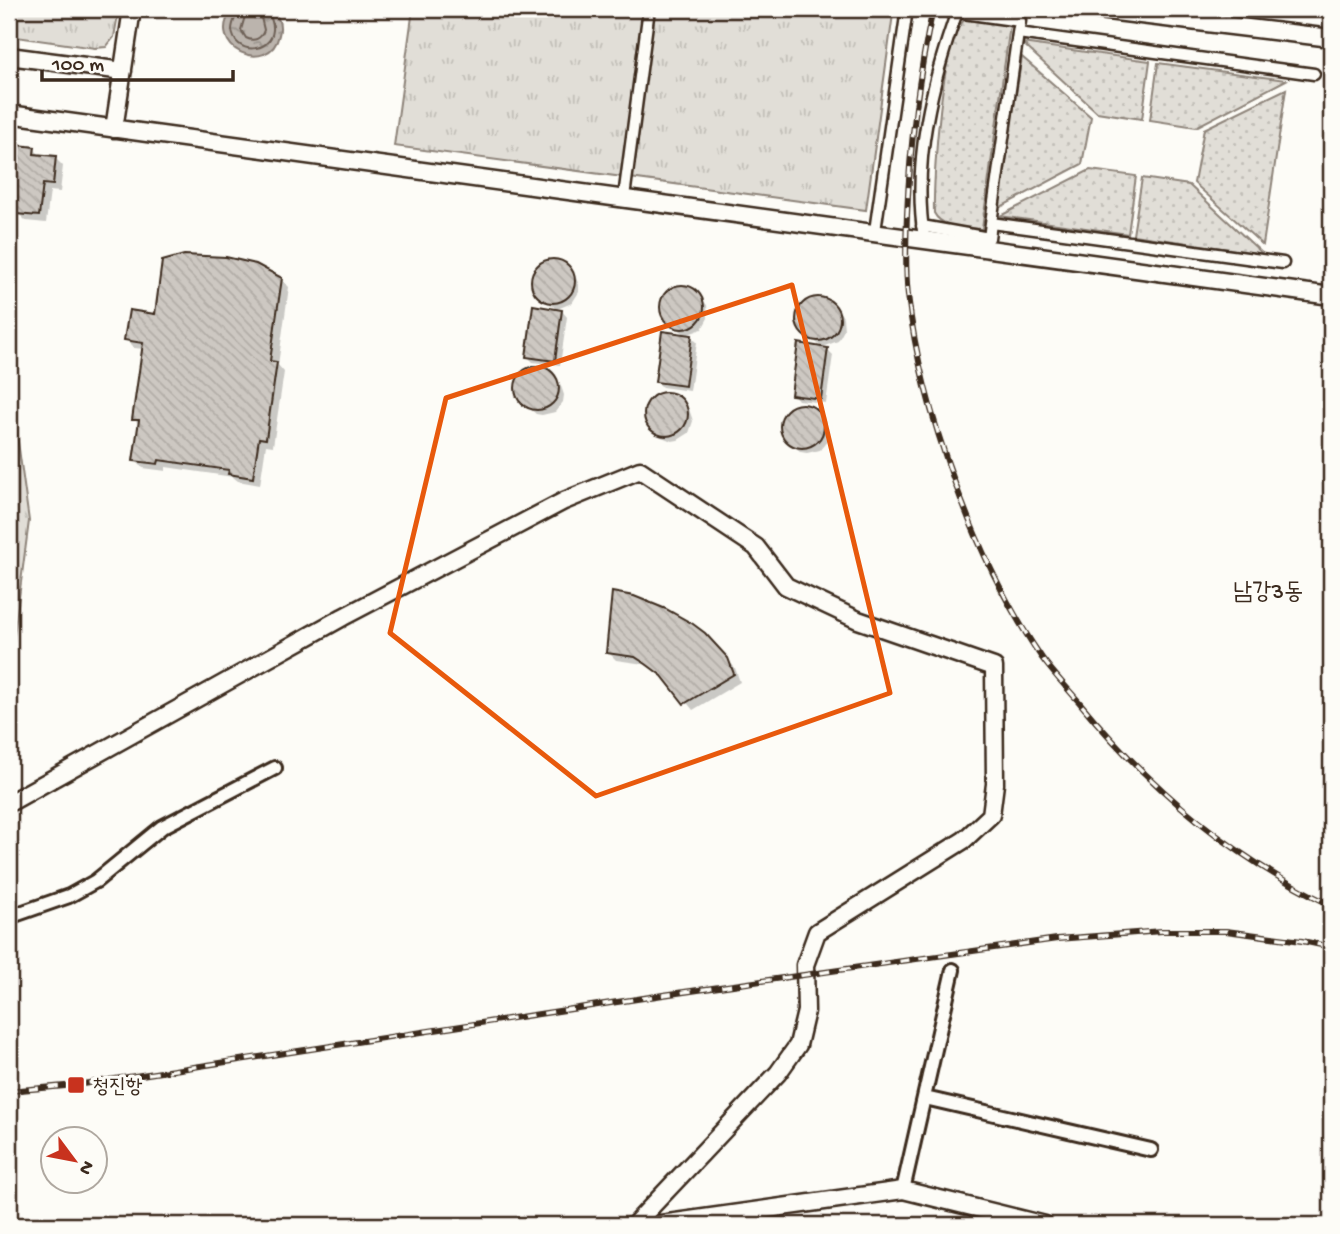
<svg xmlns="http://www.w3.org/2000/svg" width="1340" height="1234" font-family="'Gochi Hand','Poor Story',sans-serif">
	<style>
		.grass { fill: url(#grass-dots); stroke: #8e847a; stroke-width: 2 }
		.park { fill: url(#park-tufts); stroke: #8e847a; stroke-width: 2 }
		.water { fill: url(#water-ripples); stroke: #887d74; stroke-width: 2 }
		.shadow { fill: #0003 }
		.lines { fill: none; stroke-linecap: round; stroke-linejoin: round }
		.shore { stroke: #6e6157; stroke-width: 2 }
		.building { fill: url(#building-back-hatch); stroke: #3b2a1e; stroke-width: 2 }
		.pedestrian-casing { stroke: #3b2a1e; stroke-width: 15 }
		.minor-casing { stroke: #3b2a1e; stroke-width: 18 }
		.tertiary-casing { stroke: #3b2a1e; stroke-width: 21 }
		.pedestrian { stroke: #fdfcf7; stroke-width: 10 }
		.minor { stroke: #fdfcf7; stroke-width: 12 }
		.tertiary { stroke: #fdfcf7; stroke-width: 16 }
		.rail-casing { stroke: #3b2a1e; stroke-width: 6 }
		.rail { stroke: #fdfcf7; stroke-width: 3.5; stroke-dasharray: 10; stroke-linecap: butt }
		.marked { fill: none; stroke: #e8590c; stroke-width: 5; stroke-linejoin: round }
		.poi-dot { fill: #c8321e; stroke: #fdfcf7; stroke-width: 2.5 }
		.labels { text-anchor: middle; stroke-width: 6; stroke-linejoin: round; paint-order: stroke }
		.poi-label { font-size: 21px; fill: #3b2a1e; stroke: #fdfcf7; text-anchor: start }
		.quarter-label { font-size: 24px; fill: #3b2a1e; stroke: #fdfcf7 }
	</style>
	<defs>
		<pattern id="grass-dots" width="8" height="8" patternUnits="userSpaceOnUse" patternTransform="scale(1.75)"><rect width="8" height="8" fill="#e1ded7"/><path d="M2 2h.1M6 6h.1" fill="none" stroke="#c2bfb8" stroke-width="1.8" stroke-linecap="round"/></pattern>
		<pattern id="park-tufts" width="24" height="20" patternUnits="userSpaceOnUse" patternTransform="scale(1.75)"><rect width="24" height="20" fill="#e1ded7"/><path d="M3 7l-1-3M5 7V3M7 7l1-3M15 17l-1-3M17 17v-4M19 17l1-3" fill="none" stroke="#c2bfb8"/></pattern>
		<pattern id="water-ripples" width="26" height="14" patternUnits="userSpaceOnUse" patternTransform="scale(1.75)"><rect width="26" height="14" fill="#bbb4ad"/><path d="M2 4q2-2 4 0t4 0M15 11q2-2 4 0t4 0" fill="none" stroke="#99938c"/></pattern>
		<pattern id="building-back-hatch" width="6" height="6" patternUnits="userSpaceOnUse" patternTransform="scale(1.75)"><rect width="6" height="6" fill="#cdc8c2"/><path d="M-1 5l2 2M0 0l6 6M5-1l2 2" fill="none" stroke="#b1aca6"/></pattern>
	</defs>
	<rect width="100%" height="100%" fill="#fdfcf7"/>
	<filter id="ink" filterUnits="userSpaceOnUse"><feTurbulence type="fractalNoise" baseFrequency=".0143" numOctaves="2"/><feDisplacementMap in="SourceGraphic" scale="14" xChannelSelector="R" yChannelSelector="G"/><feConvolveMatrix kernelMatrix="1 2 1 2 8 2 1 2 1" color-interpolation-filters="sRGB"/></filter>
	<g filter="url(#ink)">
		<path class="grass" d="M965 20 1010 25 982 229C966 227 942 229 934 213 933 181 941 35 965 20Z
			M1022 43 1150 61 1142 119 1097 112Z
			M1022 57 1091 117 1082 164 997 209Z
			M1158 63 1286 80 1196 127 1150 120Z
			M1286 89 1263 245 1194 183 1204 129Z
			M1090 170 1136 176 1128 234 1000 216Z
			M1142 178 1189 185 1263 254 1133 235Z"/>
		<path class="park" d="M9 9H119L114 37 106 47 95 48 9 36Z
			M413 9H858L893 14 866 210 394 146Z
			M9 377 29 521 9 674Z"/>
		<path class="water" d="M233 9H272C279 17 282 25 279 35 270 77 202 48 233 9Z"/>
		<path class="shadow" d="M9 146 34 149 41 156 55 158 63 166 60 192 50 191 46 223 26 221 18 213 9 212Z
			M555 261 567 267 574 273 579 285V292L572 303 557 309 536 293 533 280 538 268 549 262Z
			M281 279 289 287 278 365 284 372 273 446 266 445 260 485 238 481 233 477 166 467V471L143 468 135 460 140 425 134 419 144 349 134 348 126 340 156 316Z
			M678 287 691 289 707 305 708 318 702 329 686 335 666 319 662 306 667 294Z
			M821 299 833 305 839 311 843 317 844 330 838 341 822 347 802 331 798 318 803 306 814 300Z
			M562 311 567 317 560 365 533 362 527 356Z
			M691 337 697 342 690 391 662 387 657 382Z
			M827 349 833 355 826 403 798 400 793 394Z
			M542 368 560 383 564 395 563 402 555 412 542 415 536 414 519 399 516 385 523 373 529 369Z
			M665 393 678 397 689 409 693 421 689 433 678 440 672 441 659 436 648 424 646 411 652 399Z
			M808 406 825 421 829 433 828 440 820 450 807 453 801 452 791 443 782 430 784 416 794 407Z
			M713 643 735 668 740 682 693 710 668 679 656 671 644 664 616 660 608 652Z"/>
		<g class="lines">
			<path class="shore" d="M238 9C237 16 232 22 232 30 234 55 271 54 273 30 274 22 269 16 268 9
				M247 9 241 30 246 38C254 42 261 39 264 30L259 9"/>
		</g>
		<path class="building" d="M9 144 35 147 34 154 56 156 53 185 43 184 39 216 16 214 17 207 9 206Z
			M184 255 226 257 256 264 282 278 270 361 277 362 266 439 259 438 253 478 228 474 229 470 159 460 158 464 133 461 139 420H132L143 343 124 340 129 310 155 314 162 261Z
			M531 281a22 22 0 1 1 44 0a22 22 0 1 1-44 0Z
			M660 307a22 22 0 1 1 44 0a22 22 0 1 1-44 0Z
			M796 319a22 22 0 1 1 44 0a22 22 0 1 1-44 0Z
			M533 305 562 310 555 361 526 357Z
			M662 331 692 335 685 386 655 382Z
			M798 343 828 348 821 399 791 395Z
			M515 388a22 22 0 1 1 44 0a22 22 0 1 1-44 0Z
			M644 414a22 22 0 1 1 44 0a22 22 0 1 1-44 0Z
			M780 426a22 22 0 1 1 44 0a22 22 0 1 1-44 0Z
			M612 592 634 596 666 609 693 624 705 633 728 658 734 674 684 704 662 676 646 664 635 657 606 653Z"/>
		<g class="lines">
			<defs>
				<path id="pedestrian" d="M957 12 1020 21 1018 33
					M624 197 649 9
					M922 226 989 238 991 223
					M875 231 907 9
					M924 238C912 161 932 81 958 9
					M1283 263 991 223 1018 33 1314 74"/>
				<path id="minor" d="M9 917 69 896 96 881 162 827 275 768
					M925 1098 1151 1150
					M903 1190 953 970"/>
				<path id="tertiary" d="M1091 9 1331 38
					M9 56 123 71
					M9 114 1331 296
					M114 129 132 9
					M9 803 343 617 564 501 640 470 756 547 786 586 858 620 994 667 995 784 991 815 964 840 817 932 805 965 806 1011 798 1045 778 1073 634 1225
					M654 1225 903 1190 1045 1225"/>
			</defs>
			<use href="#pedestrian" class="pedestrian-casing"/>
			<use href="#minor" class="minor-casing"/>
			<use href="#tertiary" class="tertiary-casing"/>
			<use href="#pedestrian" class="pedestrian"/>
			<use href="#minor" class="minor"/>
			<use href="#tertiary" class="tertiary"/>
			<defs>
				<path id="rail" d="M933 9C918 77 910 145 907 215 906 241 905 269 908 295 921 410 976 562 1042 658 1053 673 1067 688 1080 703 1149 787 1233 858 1331 905
					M9 1091 76 1085 663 995 1057 939 1162 931H1226L1302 941 1331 947"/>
			</defs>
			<use href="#rail" class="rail-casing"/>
			<use href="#rail" class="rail"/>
		</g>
	</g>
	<path class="marked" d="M792 285 890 693 596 796 390 633 446 398Z"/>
	<rect class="poi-dot" x="67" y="1076" width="18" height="18" rx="3.5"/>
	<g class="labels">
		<g class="poi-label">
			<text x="92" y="1092">청진항</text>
		</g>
		<g class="quarter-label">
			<text x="1268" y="598">남강3동</text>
		</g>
	</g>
	<rect width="1340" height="1234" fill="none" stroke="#fdfcf7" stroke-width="35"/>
	<rect x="18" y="18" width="1305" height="1199" fill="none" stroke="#3b2a1e" stroke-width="2.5" filter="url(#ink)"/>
	<g transform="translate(74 1160) rotate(122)"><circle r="33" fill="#fdfcf7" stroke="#afa8a0" stroke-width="2"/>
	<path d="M0-5L12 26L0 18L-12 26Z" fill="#c8321e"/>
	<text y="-10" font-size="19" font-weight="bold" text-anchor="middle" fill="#3b2a1e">N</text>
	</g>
	<path d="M42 70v10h191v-10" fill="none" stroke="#3b2a1e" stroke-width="3.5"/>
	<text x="52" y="70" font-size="21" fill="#3b2a1e" stroke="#fdfcf7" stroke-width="5" paint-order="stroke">100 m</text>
</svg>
